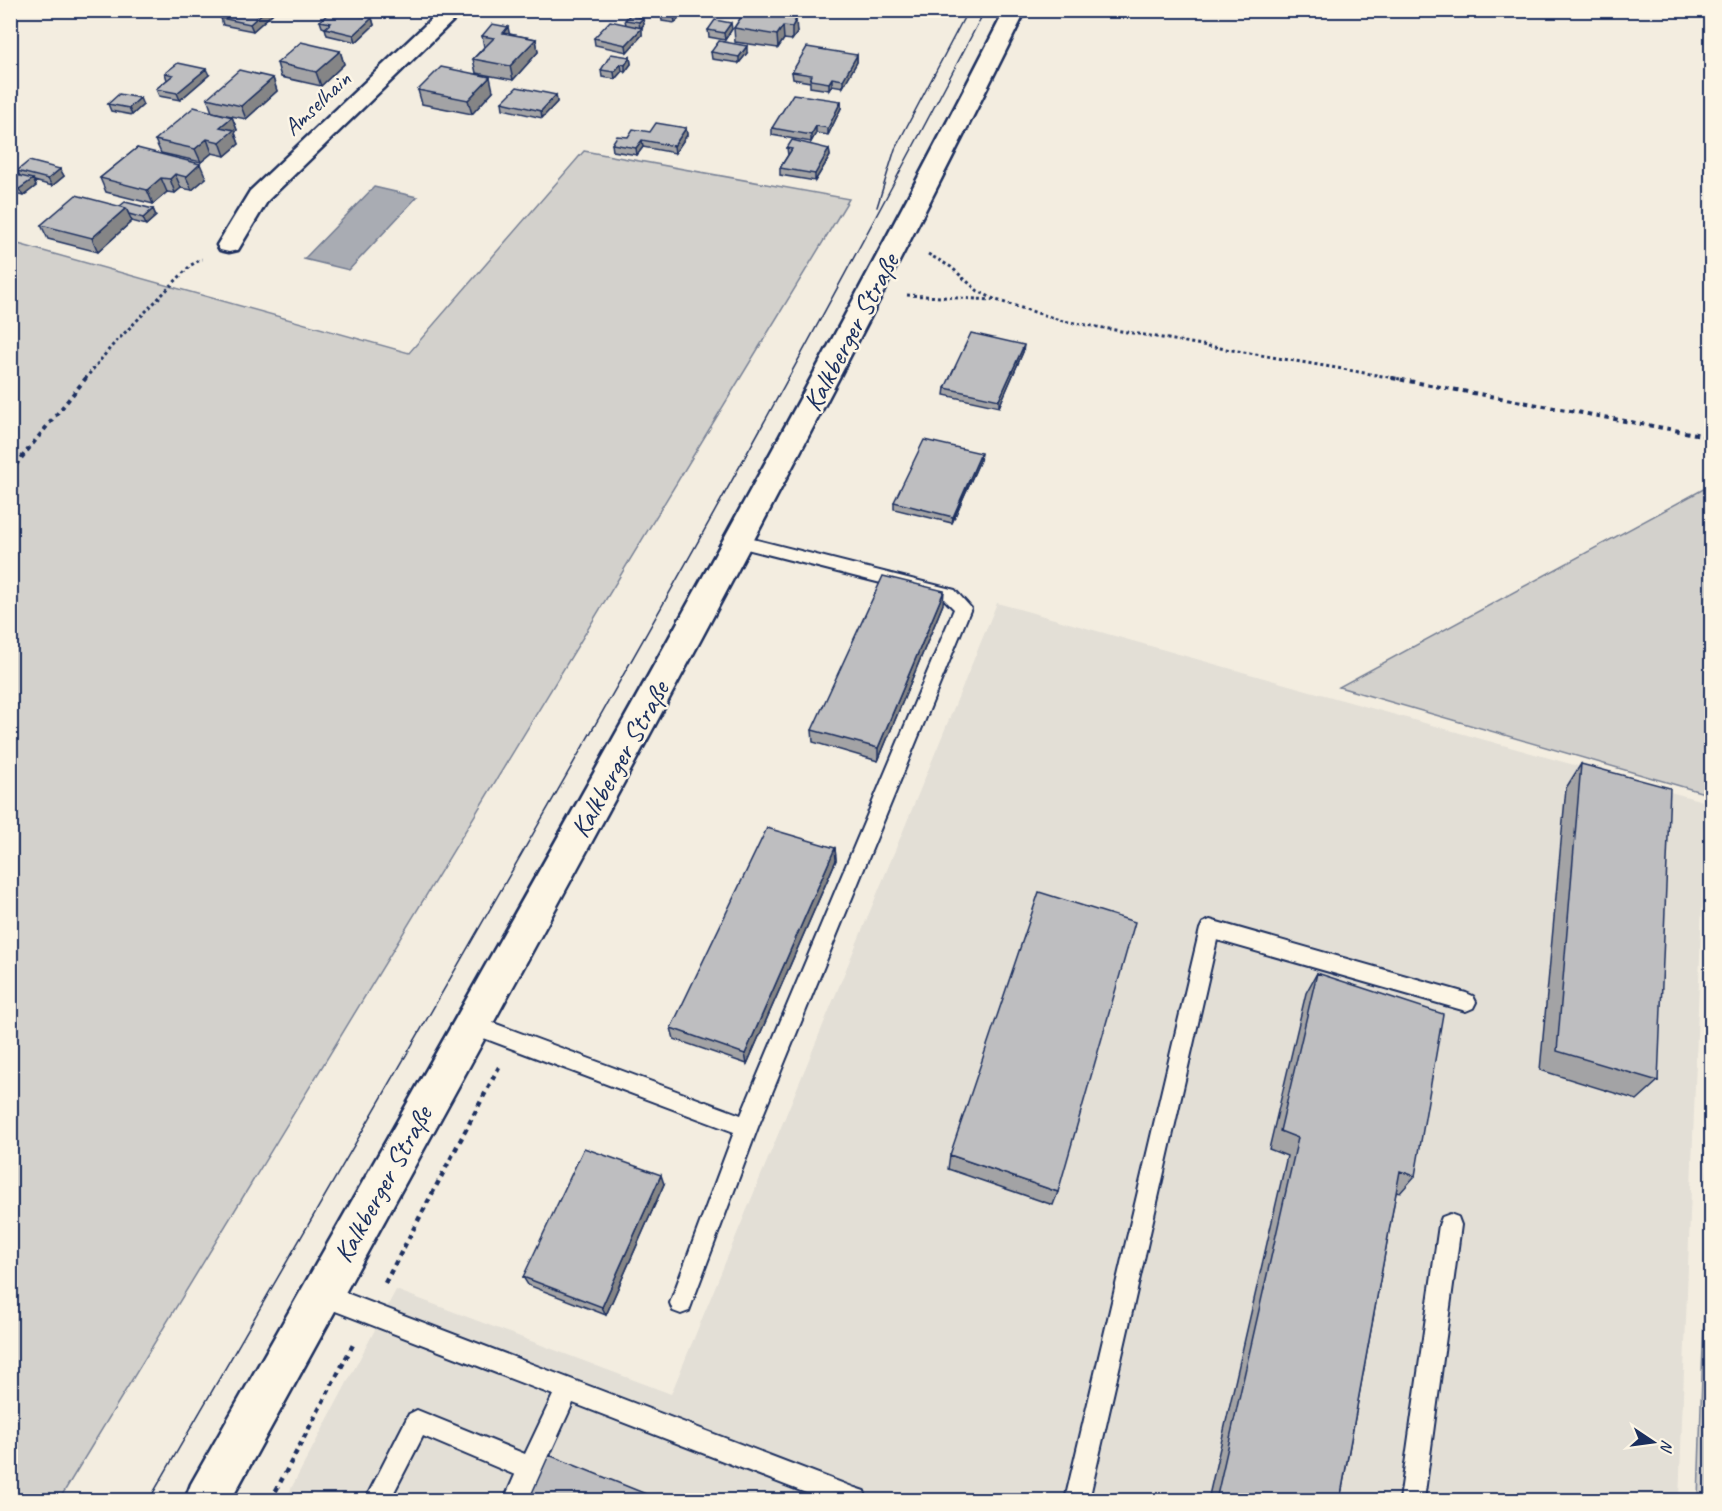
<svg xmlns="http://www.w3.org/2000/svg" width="1722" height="1511" font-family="Caveat,sans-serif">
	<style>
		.built { fill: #e3dfd6 }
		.green { fill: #d3d1cc; stroke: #778095; stroke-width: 1.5 }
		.water { fill: #a9acb3; stroke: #707a91; stroke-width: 1.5 }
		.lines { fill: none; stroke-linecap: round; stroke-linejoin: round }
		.lane-casing { stroke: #1b2f5e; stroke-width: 4 }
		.street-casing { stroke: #1b2f5e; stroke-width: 5 }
		.secondary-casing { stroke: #1b2f5e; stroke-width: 5 }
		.path-far2 { stroke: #1b2f5e; stroke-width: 3; stroke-dasharray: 3 3; stroke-linecap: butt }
		.path-far1 { stroke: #1b2f5e; stroke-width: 4; stroke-dasharray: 4.5 4.5; stroke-linecap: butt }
		.path { stroke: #1b2f5e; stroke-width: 4.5; stroke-dasharray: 5 5; stroke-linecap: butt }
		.lane { fill: #fcf5e5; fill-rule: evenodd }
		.street { fill: #fcf5e5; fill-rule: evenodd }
		.secondary { fill: #fcf5e5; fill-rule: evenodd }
		.tram { stroke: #1b2f5e; stroke-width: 1.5 }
		.wall { fill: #a3a3a5; stroke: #1b2f5e; stroke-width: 1.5 }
		.shaded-wall { fill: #858586; stroke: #1b2f5e; stroke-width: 1.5 }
		.building { fill: #bebec0; stroke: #1b2f5e; stroke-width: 1.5 }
		.labels { text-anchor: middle; stroke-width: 5; stroke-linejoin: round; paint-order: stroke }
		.far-street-label { font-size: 24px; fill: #1b2f5e; stroke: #fcf5e5 }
		.street-label { font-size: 28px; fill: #1b2f5e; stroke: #fcf5e5 }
	</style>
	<rect width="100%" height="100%" fill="#f3ede0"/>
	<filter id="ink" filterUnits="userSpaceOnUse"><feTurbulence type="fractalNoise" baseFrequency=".0167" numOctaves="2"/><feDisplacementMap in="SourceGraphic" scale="12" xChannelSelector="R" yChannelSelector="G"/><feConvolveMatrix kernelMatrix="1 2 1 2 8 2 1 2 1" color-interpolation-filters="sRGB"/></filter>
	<g filter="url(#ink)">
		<path class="built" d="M997 603 1706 802 1679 1500H285L396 1290 671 1394Z"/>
		<path class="green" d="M584 151 849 199 59 1500H11V242L409 353Z
			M1711 485V795L1339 687Z
			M1711 1099 1712 1500H1698Z"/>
		<path class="water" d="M374 187 417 197 349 270 304 259Z"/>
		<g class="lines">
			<defs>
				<path id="lane" d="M737 535 955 590 971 608 758 1127 689 1311 681 1314 673 1311 670 1303 734 1132 465 1031 462 1024 465 1017 472 1015 741 1115 954 609 944 599 731 545 729 541Z
					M1210 920 1466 993 1473 996 1476 1002 1473 1008 1466 1011 1217 940 1089 1500H1065L1200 929 1203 923Z
					M1450 1214 1458 1217 1461 1225 1424 1500H1400L1439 1225 1442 1217Z
					M320 1283 855 1488 864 1491 867 1500H824L573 1403 529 1500H504L515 1475 423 1436 390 1500H365L409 1414 417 1410 525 1454 553 1395 312 1302 309 1294 312 1286Z"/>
				<path id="street" d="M441 10H464L268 200 238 250 229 252 220 250 217 245 250 191Z"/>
				<path id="secondary" d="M1005 10H1026C776 515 502 1007 231 1500H185L191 1484C468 996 749 510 1005 10Z"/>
			</defs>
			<use href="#lane" class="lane-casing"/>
			<use href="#street" class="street-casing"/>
			<use href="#secondary" class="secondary-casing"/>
			<path class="path-far2" d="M928 254 951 267 978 291 996 300 1063 321 1400 379
				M907 295 993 300
				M85 379 111 347 191 265 202 259"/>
			<path class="path-far1" d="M1392 378 1712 437
				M10 472 86 378"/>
			<path class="path" d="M385 1283 499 1067
				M271 1500 355 1341"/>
			<use href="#lane" class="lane"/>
			<use href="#street" class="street"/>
			<use href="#secondary" class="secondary"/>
			<path class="tram" d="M877 207 895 149 968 10
				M149 1500C434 1007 722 516 985 10"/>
		</g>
		<path class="wall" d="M490 10H515L510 15Z
			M665 10H684V12L675 23 662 21 661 14Z
			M702 10H727L724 15Z
			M746 10H794V19L797 33 792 40 784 39 778 48 735 42 734 28Z
			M272 14 253 31 223 25 221 18Z
			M630 15 644 24 641 28 642 35 627 52 595 45 594 38 626 25 625 20Z
			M372 18 374 25 356 42 327 35 325 28 322 27 320 21Z
			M732 29 725 40 709 37 708 30Z
			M509 34 536 39 538 52 513 80 476 73 473 59 484 47 482 36Z
			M340 51 344 64 321 86 281 77 277 63Z
			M711 52 747 53 739 63 712 59Z
			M857 55V62L843 87 832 85 829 90 810 87V82L793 79 792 72Z
			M630 57 631 64 625 72 622 71 615 79 602 77 601 70Z
			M165 73 209 75 180 100 159 96 156 89 167 80Z
			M273 78 277 91 246 119 212 112 207 98Z
			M418 90 493 91 472 114 422 104Z
			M556 95 557 102 542 118 503 109 502 102Z
			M841 101V108L828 135 816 133 811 142 772 135V128Z
			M108 104 143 105 132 115 111 111Z
			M232 117 237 130 235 133 239 144 225 156 212 153 201 162 161 153 155 140Z
			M686 128 687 135 675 153 643 147 637 155 613 151 612 144 628 137Z
			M137 148 206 178 192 190 181 188 175 193 167 192 153 204 106 192 100 178Z
			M787 148 829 149 830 156 815 181 780 175V168L788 155Z
			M60 169 64 176 52 186 34 181 36 186 23 196 10 193V179L20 176 17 171Z
			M120 206 153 209 156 216 146 225 132 221 98 252 48 239 41 225Z
			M1023 352 999 407 944 395 945 388Z
			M980 460 952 523 894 509V502Z
			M943 604 878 761 813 742 812 730Z
			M1581 764 1658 1081 1637 1100 1540 1070 1566 788Z
			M835 848 836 860 747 1064 674 1039 671 1028Z
			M1317 973 1415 1176 1400 1193 1396 1192 1340 1500H1208L1287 1156 1269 1149 1306 993Z
			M950 1155 1058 1192 1053 1205 948 1169Z
			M664 1184 606 1315 528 1285 523 1277Z"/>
		<path class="shaded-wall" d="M266 10H271L272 14 253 31 250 24Z
			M510 10H515L510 15Z
			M679 10H684V12L675 23 674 16Z
			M793 10H794V23L789 18Z
			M372 18 374 25 356 42 354 35Z
			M643 18 644 24 640 29 639 22Z
			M796 19 797 33 792 40V27Z
			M731 23 732 29 725 40 724 33Z
			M783 26 784 39 778 48 777 35Z
			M508 27 511 41 503 33Z
			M642 28V35L627 52 626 45Z
			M536 39 538 52 513 80 510 66Z
			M747 46V53L739 63V57Z
			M340 51 344 64 321 86 316 72Z
			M857 55V62L843 87V80Z
			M630 57 631 64 625 72V65Z
			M621 64 622 71 615 79 614 72Z
			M206 69 209 75 180 100 177 93Z
			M490 77 493 91 472 114 468 100Z
			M273 78 277 91 246 119 241 106Z
			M832 78V85L829 90V83Z
			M556 95 557 102 542 118 541 111Z
			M140 98 143 105 132 115 129 108Z
			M841 101V108L828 135V128Z
			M232 117 237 130 235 133 239 144 225 156 220 142V127Z
			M816 126V133L811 142V135Z
			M686 128 687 135 675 153 674 146Z
			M207 139 212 153 201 162 195 149Z
			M642 140 643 147 637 155 636 148Z
			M829 149 830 156 815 181V174Z
			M200 164 206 178 192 190 186 177Z
			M60 169 64 176 52 186 48 179Z
			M175 174 181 188 175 193 170 179Z
			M161 178 167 192 153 204 147 190Z
			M33 179 36 186 23 196 19 189Z
			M126 208 132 221 98 252 92 238Z
			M153 209 156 216 146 225 143 218Z
			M1024 345 1023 352 999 407V400Z
			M981 453 980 460 952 523 953 517Z
			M944 591 943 604 878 761V748Z
			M835 848 836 860 747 1064 745 1054Z
			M661 1175 664 1184 606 1315 602 1307Z"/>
		<path class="building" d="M230 10H266L250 24 221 18Z
			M665 10H679L674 16 661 14Z
			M746 10H793L789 18 796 19 792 27 783 26 777 35 734 28Z
			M344 12 372 18 354 35 325 28 331 23 320 21 329 13 340 15Z
			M630 15 643 18 639 22 625 20Z
			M715 20 731 23 724 33 708 30Z
			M610 21 642 28 626 45 594 38Z
			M492 24 508 27 503 33 536 39 510 66 473 59 494 38 482 36Z
			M719 41 747 46 739 57 711 52Z
			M301 42 340 51 316 72 277 63Z
			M807 47 857 55 843 80 832 78 829 83 810 80 812 75 792 72Z
			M611 54 630 57 625 65 621 64 614 72 601 70Z
			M178 63 206 69 177 93 156 89 173 75 165 73Z
			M441 67 490 77 468 100 418 90Z
			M239 70 273 78 241 106 207 98Z
			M517 87 556 95 541 111 502 102Z
			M119 94 140 98 129 108 108 104Z
			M793 94 841 101 828 128 816 126 811 135 772 128Z
			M194 107 232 117 220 127 234 130 220 142 207 139 195 149 155 140Z
			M656 123 686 128 674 146 642 140 636 148 612 144 617 136 628 137 633 129 650 132Z
			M792 140 829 149 815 174 780 168 792 149 787 148Z
			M137 148 200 164 186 177 175 174 170 179 161 178 147 190 100 178Z
			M29 161 60 169 48 179 17 171Z
			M16 175 33 179 19 189 10 187V179Z
			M76 195 126 208 92 238 41 225Z
			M125 202 153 209 143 218 129 214 126 208 120 206Z
			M971 333 1024 345 999 400 945 388Z
			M924 440 981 453 953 517 894 502Z
			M883 576 944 591 878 748 812 730Z
			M1581 764 1670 788 1658 1081 1557 1051Z
			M767 828 835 848 745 1054 671 1028Z
			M1039 892 1135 922 1058 1192 950 1155Z
			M1317 973 1443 1014 1415 1176 1400 1171 1340 1500H1216L1298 1138 1280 1131Z
			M584 1148 661 1175 602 1307 523 1277Z
			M549 1455 661 1500H529Z"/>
	</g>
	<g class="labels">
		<g class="far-street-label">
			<text transform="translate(317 103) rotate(-43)" y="8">Amselhain</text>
		</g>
		<g class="street-label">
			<text transform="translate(850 332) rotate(-62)" y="10">Kalkberger Straße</text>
			<text transform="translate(619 759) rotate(-61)" y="10">Kalkberger Straße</text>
			<text transform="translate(382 1184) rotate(-61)" y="10">Kalkberger Straße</text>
		</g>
	</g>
	<rect width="1722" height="1511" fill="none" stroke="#fcf5e5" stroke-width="36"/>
	<rect x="18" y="18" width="1686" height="1475" fill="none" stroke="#1b2f5e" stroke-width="2" filter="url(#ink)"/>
	<g transform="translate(1653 1442) rotate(103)" stroke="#fcf5e5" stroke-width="4.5" paint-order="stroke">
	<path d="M0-4.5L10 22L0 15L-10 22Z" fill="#1b2f5e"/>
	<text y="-9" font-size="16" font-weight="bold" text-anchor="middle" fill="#1b2f5e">N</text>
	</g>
</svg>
